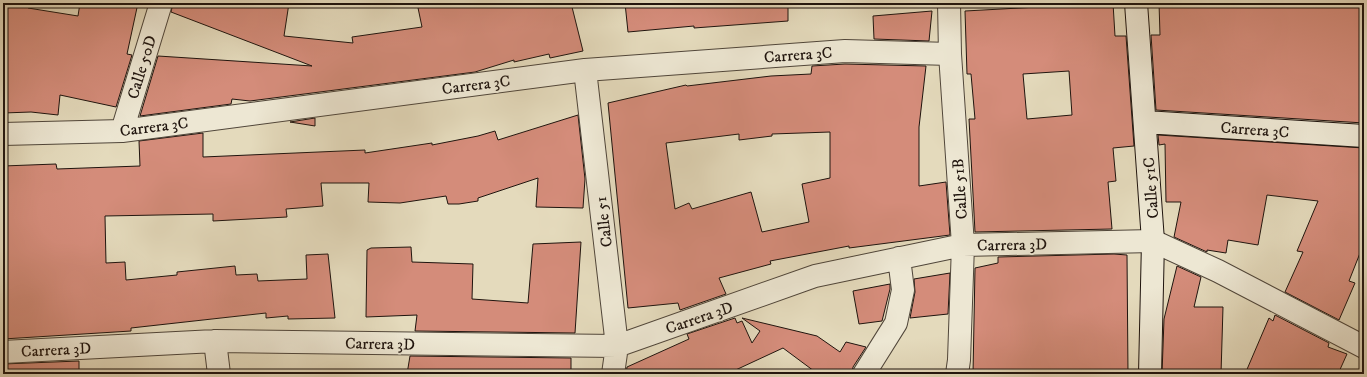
<svg xmlns="http://www.w3.org/2000/svg" width="1367" height="377" font-family="'IM FELL DW Pica',serif">
	<style>
		.building { fill: #d48c7a; stroke: #1f140e; fill-rule: evenodd }
		.lines { fill: none; stroke-linecap: round; stroke-linejoin: round }
		.street-casing { stroke: #50463a; stroke-width: 24 }
		.secondary-casing { stroke: #1f140e; stroke-width: 24 }
		.street { stroke: #ede7d3; stroke-width: 22 }
		.secondary { stroke: #ede7d3; stroke-width: 22 }
		.labels { text-anchor: middle; stroke-width: 3.5; stroke-linejoin: round; paint-order: stroke }
		.street-label { font-size: 16px; fill: #1f140e; stroke: #ede7d3 }
	</style>
	<rect width="100%" height="100%" fill="#e4dabc"/>
	<filter id="stains"><feTurbulence type="fractalNoise" baseFrequency=".005" numOctaves="4"/><feColorMatrix values="0 0 0 0 .2 0 0 0 0 .09 0 0 0 0 .02 0 0 0 .5 -.17"/></filter>
	<radialGradient id="worn" r=".72"><stop offset=".6" stop-color="#630" stop-opacity="0"/><stop offset="1" stop-color="#630" stop-opacity=".3"/></radialGradient>
	<path class="building" d="M3 3H28V8L78 16 80 3H138L127 54 132 55 116 107 60 95 58 115 31 112 3 113Z
		M173 3H289L284 36 353 43 352 37 422 27 417 3H571L583 51 550 58 549 54 514 62V60L475 72 250 101 232 99 231 104 140 116 158 56 312 66 171 12Z
		M625 3H788V21L694 28V26L628 32Z
		M1056 3H1113L1115 36H1126L1134 146 1113 148 1116 181 1108 182 1112 229 975 232 969 119H975L971 74H967L965 11 1056 6ZM1069 71 1072 115 1027 119 1023 74Z
		M1159 3H1364V123L1156 110 1151 35H1160Z
		M932 11 929 41 874 39 873 16Z
		M845 64 926 66 919 127V186L946 182 950 235 849 248V246L770 261 771 264 719 278 726 294 680 310 678 303 628 308 608 103 686 85 687 86 771 76 811 74 812 66ZM830 132V178L802 184 809 222 762 232 751 192 692 209 689 203 675 209 666 143 739 134V140L772 136V134Z
		M578 115 585 179 583 208 536 207 538 178 478 198V201L459 204H448L446 196 400 203 368 202 369 183H321L323 206 286 209 287 217 213 221V214L105 216 106 263 125 262 126 280 177 275V272L235 266 236 275 257 274 258 281 307 279 306 255 328 254 335 318 288 319V316L266 318V313L131 328V331L3 339V166L56 164 57 169 140 166 139 141 203 133V157L365 150V153L432 143V145L478 136 495 131 498 140Z
		M315 118V126L290 122Z
		M1158 135 1364 148V243L1349 281 1355 283 1339 320 1285 292 1303 252 1297 251 1318 201 1267 195 1258 245 1228 240 1226 253 1207 250V252L1174 237 1181 202H1166L1165 144 1159 145Z
		M581 242 575 333 415 331 417 315 366 317 367 250 371 248 411 247 412 262 473 264 472 299 528 303 533 244Z
		M1114 254 1127 255 1128 374H973L975 268 998 263V257Z
		M1177 266 1201 277 1194 307H1223L1221 374H1162L1164 319Z
		M950 273 948 314 910 318 915 292 914 279Z
		M890 284V289L882 321 859 324 853 291Z
		M1275 315 1329 343 1328 347 1347 354 1338 374H1245L1269 318 1273 321Z
		M735 318 737 323 742 321 752 343 760 331 742 318 817 336 840 352 846 342 866 347 853 367 852 374H818L783 348 727 374H626L627 367 689 339 687 334Z
		M410 356 571 358V374H407Z
		M79 361V374H3V364Z"/>
	<g class="lines">
		<defs>
			<path id="street" d="M949 3 950 54 963 245 959 360 957 374
				M585 70 617 346 613 374
				M122 131 161 3
				M3 134 122 131 585 70 845 51 950 54
				M215 341 219 374
				M3 352 215 341 617 346 815 276 963 245 1153 241 1218 271 1364 347
				M864 374 896 323 903 290 899 258"/>
			<path id="secondary" d="M1136 3 1153 241 1150 374
				M1145 122 1364 136"/>
		</defs>
		<use href="#street" class="street-casing"/>
		<use href="#secondary" class="secondary-casing"/>
		<use href="#street" class="street"/>
		<use href="#secondary" class="secondary"/>
	</g>
	<g class="labels">
		<g class="street-label">
			<text transform="translate(798 54) rotate(-4)" y="6">Carrera 3C</text>
			<text transform="translate(141 67) rotate(-73)" y="6">Calle 50D</text>
			<text transform="translate(476 84) rotate(-7)" y="6">Carrera 3C</text>
			<text transform="translate(154 126) rotate(-7)" y="6">Carrera 3C</text>
			<text transform="translate(1255 129) rotate(4)" y="6">Carrera 3C</text>
			<text transform="translate(1150 188) rotate(-94)" y="6">Calle 51C</text>
			<text transform="translate(959 189) rotate(-94)" y="6">Calle 51B</text>
			<text transform="translate(603 222) rotate(-97)" y="6">Calle 51</text>
			<text transform="translate(1012 244) rotate(-1)" y="6">Carrera 3D</text>
			<text transform="translate(699 317) rotate(-19)" y="6">Carrera 3D</text>
			<text transform="translate(380 343) rotate(1)" y="6">Carrera 3D</text>
			<text transform="translate(56 349) rotate(-3)" y="6">Carrera 3D</text>
		</g>
	</g>
	<rect width="1367" height="377" fill="none" stroke="#e4dabc" stroke-width="16"/>
	<rect x="4" y="4" width="1359" height="369" fill="none" stroke="#1f140e" stroke-width="2"/>
	<rect x="8" y="8" width="1351" height="361" fill="none" stroke="#1f140e"/>
	<rect width="100%" height="100%" filter="url(#stains)"/>
	<rect width="100%" height="100%" fill="url(#worn)"/>
</svg>
